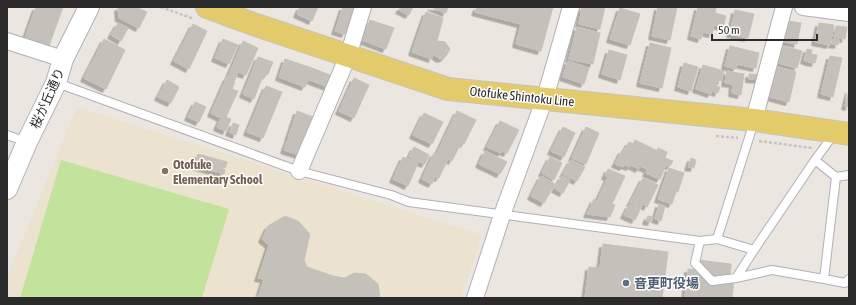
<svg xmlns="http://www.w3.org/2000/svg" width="856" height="305" font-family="'Asap Condensed','Noto Sans JP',sans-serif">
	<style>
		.education { fill: #ebe3d0 }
		.pitch { fill: #c3e39d }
		.building { fill: #c4c0ba; stroke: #c7c2b8; filter: url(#shadow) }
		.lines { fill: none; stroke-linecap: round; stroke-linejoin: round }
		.service-casing { stroke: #afb0ba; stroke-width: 10 }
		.minor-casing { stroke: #afb0ba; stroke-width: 18 }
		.tertiary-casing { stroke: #afb0ba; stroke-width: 22 }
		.primary-casing { stroke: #c4c4c4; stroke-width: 24 }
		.path { stroke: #c4c4c4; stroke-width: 2.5; stroke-dasharray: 3 2; stroke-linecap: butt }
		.service { stroke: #fff; stroke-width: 8 }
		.minor { stroke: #fff; stroke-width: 16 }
		.tertiary { stroke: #fff; stroke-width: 20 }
		.primary { stroke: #e3cb6c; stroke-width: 22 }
		.education-dot { fill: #8d6e63; stroke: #fff; stroke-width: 1.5 }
		.service-dot { fill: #5c6f8a; stroke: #fff; stroke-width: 1.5 }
		.labels { text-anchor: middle; stroke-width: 3; stroke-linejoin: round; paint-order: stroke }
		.street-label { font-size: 13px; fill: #2b2b2b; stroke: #fff }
		.education-label { font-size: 13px; font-weight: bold; fill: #785e54; stroke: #fff; text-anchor: start }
		.service-label { font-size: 13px; font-weight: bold; fill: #4e5e75; stroke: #fff; text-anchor: start }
	</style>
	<defs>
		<filter id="shadow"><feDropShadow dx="-3.5" dy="3.5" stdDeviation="0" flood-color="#0004"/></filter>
	</defs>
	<rect width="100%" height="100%" fill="#ebe6df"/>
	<path class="education" d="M77 107 482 235 461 298H7V277Z"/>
	<path class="pitch" d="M61 160 229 209 202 298H20Z"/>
	<path class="building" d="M36 7H63L49 46 25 38Z
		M119 7H136L147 12 139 28 119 18 118 8Z
		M300 7H318L312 21 297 14Z
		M343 7H354L345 34 335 31Z
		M401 7H413L409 15 399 10Z
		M431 7H448L446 13Z
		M477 7H553L541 51 516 44 521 24 475 12Z
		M582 7H605L600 29 579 24Z
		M658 7H677L670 40 652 36Z
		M698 7 716 8 715 13 726 16 723 27 714 25 712 34 703 32 701 39 691 36Z
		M620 8 640 14 630 45 610 39Z
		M735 10 754 14 748 38 730 34Z
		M426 12 443 18 437 41 445 42 450 49 446 56 444 58 440 59 433 54 432 59 412 52Z
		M370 20 394 28 386 49 362 40Z
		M789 21 801 23 797 44 785 42Z
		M118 23 128 28 121 41 111 35Z
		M819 23 834 25 830 45 815 42Z
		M193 24 207 31 189 69 174 61Z
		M836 26 847 27 845 39 834 37Z
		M577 27 600 33 593 64 569 59Z
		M104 39 125 50 106 89 84 78Z
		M223 39 238 45 229 64 215 58Z
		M833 39 839 40 838 45 832 44Z
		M243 41 258 48 246 75 238 72 235 80 228 77Z
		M650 43 671 48 662 88 640 83Z
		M730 46 759 53 756 68 737 64 736 69 725 66Z
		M783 46 802 51 797 68 778 63Z
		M807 49 812 50 809 62 804 60Z
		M609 50 627 55 620 80 602 74Z
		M811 54 817 55 815 63 809 62Z
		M830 56 842 58 833 97 821 94Z
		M258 57 273 62 268 74 262 78 254 99 243 94Z
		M285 59 312 68 305 87 279 77Z
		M568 61 589 68 584 84 563 77Z
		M684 63 698 67 691 91 678 87Z
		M703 65 724 71 721 81 717 80 716 86 720 87 718 93 712 91 711 94 696 89Z
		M778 67 796 72 789 102 770 97Z
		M312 68 335 77 331 88 307 79Z
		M727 71 744 74 741 95 732 93 733 84 725 83Z
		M749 74 762 75 761 80 749 79Z
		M227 77 235 81 232 89 238 91 226 117 231 119 226 131 217 127 221 118 211 113Z
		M354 78 369 85 354 118 339 111Z
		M167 80 179 87 171 103 158 97Z
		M266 86 282 92 263 138 247 132Z
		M849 90V107L845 106Z
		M195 102 206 107 199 122 188 117Z
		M297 111 313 117 304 144 288 138Z
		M457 111 476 120 464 144 461 143 452 161 437 153Z
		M424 113 443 122 432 144 413 135Z
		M500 121 519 130 507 153 502 151 501 153 487 147Z
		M233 123 239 125 236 135 229 132Z
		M563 127 575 133 564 157 551 151Z
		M586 127 599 133 586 164 572 158Z
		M288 139 293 141 290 152 284 150Z
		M635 140 656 150 647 169 640 166 639 169 631 165 630 167 624 165 623 167 615 164 622 150 624 151 629 142 633 144Z
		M293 141 303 144 300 155 290 152Z
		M414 147 429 155 425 164 409 157Z
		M658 148 667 152 665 158 673 161 670 166 666 165 660 179 646 173Z
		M485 151 507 162 500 174 479 164Z
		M434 153 448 159 439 178 435 177 432 184 422 179Z
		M198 154 227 162 225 168 197 160Z
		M403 157 418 163 408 186 393 179Z
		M550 157 562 163 554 180 542 173Z
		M691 158 696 160 694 168 688 167Z
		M571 160 585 167 577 181 563 174Z
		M196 161 225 170 224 174 195 166Z
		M669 168 684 173 678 192 676 191 672 204 658 199Z
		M608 169 625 176 612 204 615 205 610 217 587 214 594 199 597 201 608 177 605 176Z
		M541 176 555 184 544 203 531 196Z
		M562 176 570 180 563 193 555 189Z
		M643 178 658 185 647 207 643 204 640 209 630 203Z
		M659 204 665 206 661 221 655 219Z
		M629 205 640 210 635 220 624 215Z
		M285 216 298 221 310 234 304 260 307 267 333 276 345 278 354 273 366 274 378 284 380 298H254L259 295 264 279 258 278 269 245 262 239 268 226Z
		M648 216 653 217 651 222 646 221Z
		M603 244 668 252 662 298H585L589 267 600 268Z
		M698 260 731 264 730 279H734L732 298H685L688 269 697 270Z"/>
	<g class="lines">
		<defs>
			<path id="service" d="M57 83 299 171 391 195 409 202 700 241 717 239
				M754 122 717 239 754 250 815 160 834 134
				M7 135 27 142
				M815 160 836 177 849 175
				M836 177 824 279 845 283 849 279
				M700 241 695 263 712 281 736 278 754 250
				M736 278 772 270 824 279"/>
			<path id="minor" d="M803 7 849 13
				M7 41 63 59
				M754 120 784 7
				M299 171 348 56 363 7
				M475 298 502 215 545 98 571 7"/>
			<path id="tertiary" d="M7 189 27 142 56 83 63 59 89 7"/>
			<path id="primary" d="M207 7 256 25 448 89 754 120 849 134"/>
		</defs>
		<use href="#service" class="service-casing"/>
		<use href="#minor" class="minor-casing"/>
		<use href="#tertiary" class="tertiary-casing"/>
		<use href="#primary" class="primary-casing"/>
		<path class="path" d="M161 7 194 19
			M716 136 738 138
			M759 141 812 148"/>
		<use href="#service" class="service"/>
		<use href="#minor" class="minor"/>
		<use href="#tertiary" class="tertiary"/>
		<use href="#primary" class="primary"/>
	</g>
	<circle class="education-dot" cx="165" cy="171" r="4"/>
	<circle class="service-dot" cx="626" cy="283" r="4"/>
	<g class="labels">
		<g class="street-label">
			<text transform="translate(522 96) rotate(6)" y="5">Otofuke Shintoku Line</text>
			<text transform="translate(47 98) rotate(-66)" y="5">桜が丘通り</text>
		</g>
		<g class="education-label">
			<text x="173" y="169">Otofuke<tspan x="173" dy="15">Elementary School</tspan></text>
		</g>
		<g class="service-label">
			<text x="634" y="288">音更町役場</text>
		</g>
	</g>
	<rect width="856" height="305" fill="none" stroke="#2b2b2b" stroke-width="16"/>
	<path d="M712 34v6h105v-6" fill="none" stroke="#2b2b2b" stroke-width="2"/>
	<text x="718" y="34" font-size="12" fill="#2b2b2b" stroke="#ffffff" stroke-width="3" paint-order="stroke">50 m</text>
</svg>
